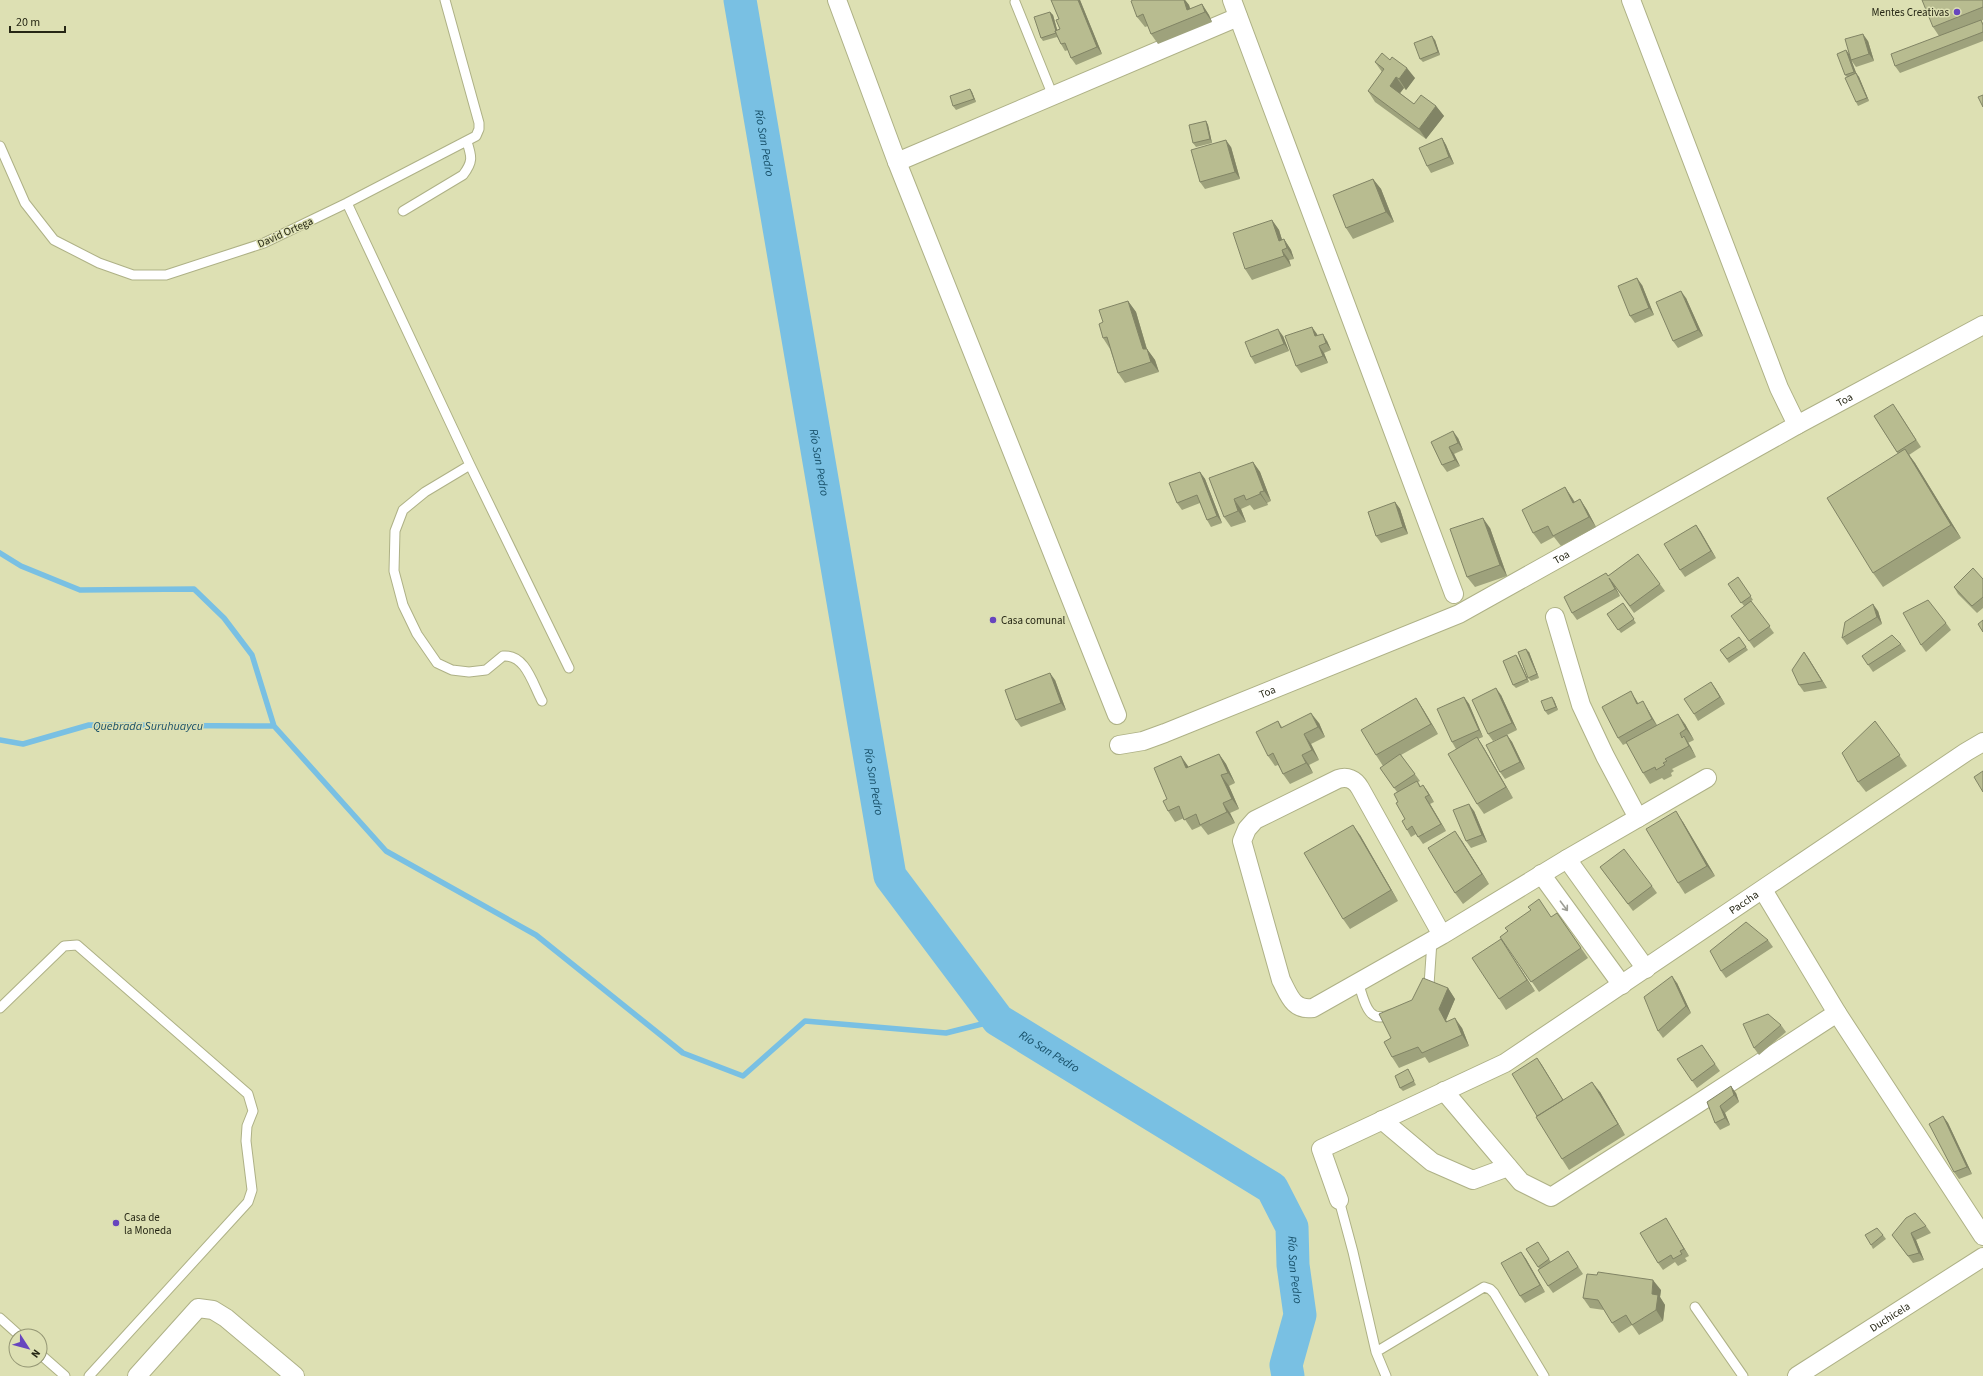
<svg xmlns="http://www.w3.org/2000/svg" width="1983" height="1376" font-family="'Source Sans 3',sans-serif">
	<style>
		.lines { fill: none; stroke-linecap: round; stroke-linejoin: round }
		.stream { stroke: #79c0e3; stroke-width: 5.5 }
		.river { stroke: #79c0e3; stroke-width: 33 }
		.lane-casing { stroke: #aeb186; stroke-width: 11 }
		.street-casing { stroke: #aeb186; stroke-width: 20 }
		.lane { stroke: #fff; stroke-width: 9 }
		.street { stroke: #fff; stroke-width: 18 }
		.wall { fill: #9ea27c }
		.shaded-wall { fill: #818465 }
		.building { fill: #b8bc90; stroke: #818465 }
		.oneway { stroke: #9d9e96 }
		.poi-dot { fill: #6745be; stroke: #dde0b3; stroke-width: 1.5 }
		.labels { text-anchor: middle; stroke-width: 3; stroke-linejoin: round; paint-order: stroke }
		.poi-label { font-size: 11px; fill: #262715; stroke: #dde0b3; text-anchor: start }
		.street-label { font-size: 11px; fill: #262715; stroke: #dde0b3 }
		.water-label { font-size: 12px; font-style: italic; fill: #174f68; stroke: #dde0b3 }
	</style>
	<rect width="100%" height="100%" fill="#dde0b3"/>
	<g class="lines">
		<path class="stream" d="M0 553 21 566 80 590 194 589 224 618 252 655 274 726 386 851 536 935 683 1053 743 1076 805 1021 946 1033 998 1020
			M0 740 23 744 89 725 274 726"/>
		<path class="river" id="s1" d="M740 0 890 876 998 1020 1272 1188 1292 1227 1293 1265 1300 1315 1286 1365 1288 1376"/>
		<defs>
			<path id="lane" d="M1015 2 1053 96
				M0 146 25 203 54 240 99 263 133 275H166L264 243 347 203 476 136 479 129V123L445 0
				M347 203 470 465 569 668
				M403 211 463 175C473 162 472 157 467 142
				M470 465 425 492 403 510 395 531 394 571 403 605 417 634 437 663 452 670 469 672 486 670 503 656C526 654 533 685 542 701
				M1358 982C1364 999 1367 1026 1391 1014
				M1426 991 1429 985 1432 941
				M0 1008 64 946 77 945 248 1094 253 1111 247 1126 246 1141 252 1190 248 1202 89 1376
				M1339 1200 1353 1252 1376 1352 1386 1376
				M1695 1307 1743 1376
				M0 1318 20 1336
				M1376 1352 1484 1287 1490 1289 1494 1293 1544 1376
				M40 1354 65 1376"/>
			<g id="street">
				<path d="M837 0 897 162 1117 715"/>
				<path d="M1232 0 1454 594"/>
				<path d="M1631 0 1779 388 1797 425"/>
				<path d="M897 162 1238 17"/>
				<path d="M1555 617 1581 705 1605 756 1638 818"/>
				<path id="s2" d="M1119 745 1143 741 1165 733 1459 614 1797 425 1983 325"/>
				<path d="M1567 859 1646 969"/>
				<path d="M1541 874 1622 985"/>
				<path d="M1763 890 1837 1013 1983 1236"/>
				<path d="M1442 935 1360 788C1355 779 1347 776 1338 779L1255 820 1247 829 1242 841 1281 980C1289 995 1293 1011 1313 1008L1442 935 1567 859 1707 778"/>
				<path d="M1444 1091 1521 1182 1551 1197 1694 1106 1837 1013"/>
				<path d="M1382 1120 1432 1162 1473 1180 1508 1167"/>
				<path id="s3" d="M1339 1200 1321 1149 1505 1063 1966 752 1983 742"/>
				<path d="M137 1376 198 1308 213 1310 226 1318 295 1376"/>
				<path id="s4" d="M1797 1376 1983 1257"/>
			</g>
		</defs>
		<use href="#lane" class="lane-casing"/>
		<use href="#street" class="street-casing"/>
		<use href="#lane" class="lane"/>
		<use href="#street" class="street"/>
	</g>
	<path class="wall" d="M1051 0H1080L1102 54 1076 65 1071 58 1068 50 1065 51 1057 37 1043 41 1041 38 1050 12 1053 15 1057 30 1060 29 1059 19Z
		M1133 0H1185L1189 5 1190 9 1202 4 1209 15 1212 22 1158 44 1151 34 1148 26 1145 27 1137 17Z
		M1983 0V20L1981 21 1983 23V41L1900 73 1895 66 1939 36 1933 27Z
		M1435 40 1440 55 1423 62 1420 59Z
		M1868 41 1874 61 1856 67 1851 60 1856 73 1859 77 1869 101 1858 106 1856 102 1847 77 1845 75 1846 50 1849 54Z
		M1375 62 1415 78 1406 90 1404 88 1400 93 1414 104 1436 106 1444 116 1426 139 1375 102 1368 91 1382 72Z
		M970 89 972 92 976 102 956 110 953 106Z
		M1206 121 1208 125 1212 143 1196 147 1193 143Z
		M1442 138 1446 145 1454 164 1431 173 1427 166Z
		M1231 147 1240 179 1205 189 1200 182Z
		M1373 179 1381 189 1394 222 1353 239 1346 228Z
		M1272 220 1279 230 1282 240 1284 239 1291 250 1294 259 1289 260 1291 266 1252 280 1245 269Z
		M1642 285 1654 315 1635 323 1630 316Z
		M1686 298 1703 336 1678 348 1673 341Z
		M1128 301 1136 312 1147 349 1155 360 1159 372 1125 383 1118 373 1110 349 1103 338V322Z
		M1312 327 1317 336 1327 341 1331 350 1324 353 1328 363 1301 373 1296 366Z
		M1283 336 1289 351 1255 364 1251 357Z
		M1898 411 1921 447 1909 455 1915 463 1961 538 1883 587 1873 573 1898 454 1874 416Z
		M1458 438 1463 450 1454 454 1460 466 1447 472 1442 465 1431 442Z
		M1253 462 1260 472 1271 501 1267 503 1268 505 1254 510 1250 505 1241 509 1246 522 1231 527 1224 517Z
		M1200 472 1205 479 1222 523 1211 527 1207 520 1200 503 1182 510 1177 503Z
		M1565 487 1575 502 1580 499 1587 510 1596 527 1561 546 1554 537 1541 544 1533 533Z
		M1395 502 1400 509 1408 534 1381 543 1376 536Z
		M1696 525 1716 558 1685 577 1680 570Z
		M1490 528 1507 576 1475 587 1467 577Z
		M1638 554 1665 591 1634 613 1614 585 1620 596 1577 620 1572 613 1606 573 1608 576Z
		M1738 577 1753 600 1751 601 1774 633 1754 648 1736 623 1744 606 1728 584Z
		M1983 579V608L1977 613 1958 594 1954 587Z
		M1623 603 1636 623 1621 633 1607 614Z
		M1878 611 1882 624 1847 645 1842 638Z
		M1946 623 1951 630 1926 652 1921 645Z
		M1739 637 1748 650 1729 663 1720 650Z
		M1901 644 1906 651 1873 672 1862 656Z
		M1529 652 1539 678 1531 681 1528 678Z
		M1804 652 1809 659 1827 688 1804 692 1799 685Z
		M1516 655 1518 658 1529 682 1516 688 1513 685Z
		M1055 680 1066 710 1021 727 1016 720Z
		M1711 682 1725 704 1698 721 1694 714Z
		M1501 695 1517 730 1507 735 1512 742 1525 769 1505 779 1500 772 1503 737 1493 741 1488 734Z
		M1464 697 1469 704 1483 737 1478 739 1484 748 1513 798 1484 814 1477 804 1456 749 1452 742Z
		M1416 698 1423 709 1438 734 1401 755 1420 781 1418 782 1421 787 1423 785 1428 792 1434 802 1430 804 1446 831 1423 844 1416 834 1411 837 1407 830 1405 819 1398 802 1397 792 1380 768 1383 766 1376 755Z
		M1635 698 1638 703 1647 708 1657 725 1685 724 1694 740 1688 743 1696 757 1672 769 1674 771 1671 773 1672 776 1664 780 1662 778 1650 784 1643 773 1627 743 1623 745 1618 738Z
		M1554 700 1558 710 1548 715 1545 711Z
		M1278 721 1282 727 1319 723 1325 737 1311 744 1319 760 1309 765 1313 773 1290 784 1283 774 1278 765 1275 766 1268 756Z
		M1875 721 1907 766 1866 792 1858 782Z
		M1219 754 1226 764 1235 783 1229 786 1239 809 1230 813 1235 823 1208 835 1201 826 1192 830 1184 818 1175 822 1168 811 1167 799 1189 767Z
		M1474 811 1487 842 1471 848 1466 841Z
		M1683 822 1715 876 1685 894 1678 883Z
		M1360 835 1398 901 1350 929 1343 919Z
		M1462 841 1489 884 1463 904 1455 893Z
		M1600 867 1652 886 1657 893 1633 911Z
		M1557 913 1588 958 1539 992 1500 937 1508 931 1552 917Z
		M1768 940 1773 947 1726 978 1721 971Z
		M1508 950 1535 991 1506 1010 1499 999Z
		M1677 983 1691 1013 1663 1038 1658 1031Z
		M1448 988 1455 999 1446 1020 1447 1022 1462 1028 1469 1046 1429 1063 1425 1057 1399 1068 1392 1057 1391 1038Z
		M1781 1025 1786 1032 1759 1055 1754 1048Z
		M1702 1045 1720 1071 1697 1088 1677 1059Z
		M1537 1058 1563 1100 1600 1092 1625 1135 1569 1170 1562 1159Z
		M1408 1069 1416 1085 1403 1091 1400 1088Z
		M1736 1093 1739 1102 1725 1113 1730 1125 1720 1130 1715 1123 1707 1102Z
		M1943 1116 1948 1123 1972 1174 1959 1179 1954 1172Z
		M1666 1218 1670 1225 1689 1256 1685 1258 1687 1261 1678 1266 1675 1262 1663 1270 1658 1263Z
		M1926 1226 1931 1233 1916 1240 1924 1260 1913 1263 1892 1235Z
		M1883 1235 1886 1239 1873 1249 1871 1245Z
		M1538 1242 1551 1262 1568 1251 1583 1274 1553 1293 1548 1286 1540 1270 1526 1249Z
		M1521 1252 1526 1259 1545 1292 1525 1303 1520 1296Z
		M1661 1290 1660 1297 1665 1305 1663 1321 1639 1335 1632 1325 1619 1333 1612 1323 1604 1310 1590 1308 1583 1298Z"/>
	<path class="shaded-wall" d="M1078 0H1080L1102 54 1097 47Z
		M1182 0H1185L1189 5 1193 17 1187 10Z
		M1202 4 1209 15 1212 22 1205 12Z
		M1050 12 1053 15 1059 36 1056 33Z
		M1863 34 1868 41 1874 61 1869 54Z
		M1432 36 1435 40 1440 55 1438 52Z
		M1846 50 1849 54 1857 75 1854 72Z
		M1407 68 1415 78 1406 90 1399 79Z
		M1856 73 1859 77 1869 101 1867 98Z
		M1396 77 1404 88 1397 97 1390 86Z
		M970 89 972 92 976 102 974 99Z
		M1436 106 1444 116 1426 139 1419 129Z
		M1206 121 1208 125 1212 143 1210 139Z
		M1442 138 1446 145 1454 164 1449 157Z
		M1226 140 1231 147 1240 179 1235 172Z
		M1373 179 1381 189 1394 222 1386 212Z
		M1272 220 1279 230 1285 249 1279 241Z
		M1284 239 1291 250 1294 259 1287 248Z
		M1282 250 1289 260 1291 266 1284 256Z
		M1637 278 1642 285 1654 315 1649 308Z
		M1681 291 1686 298 1703 336 1698 330Z
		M1128 301 1136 312 1150 360 1143 349Z
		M1312 327 1317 334 1320 343 1315 336Z
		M1278 329 1283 336 1289 351 1284 344Z
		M1323 334 1327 341 1331 350 1326 343Z
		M1319 346 1324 353 1328 363 1323 356Z
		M1147 349 1155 360 1159 372 1151 362Z
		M1453 431 1458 438 1463 450 1458 443Z
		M1449 447 1454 454 1460 466 1455 460Z
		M1905 449 1915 463 1961 538 1951 525Z
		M1253 462 1260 472 1271 501 1264 491Z
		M1200 472 1205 479 1222 523 1217 516Z
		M1565 487 1572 498 1580 513 1573 503Z
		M1260 492 1267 503 1268 505 1260 494Z
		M1234 499 1241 509 1246 522 1238 511Z
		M1580 499 1587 510 1596 527 1589 517Z
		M1395 502 1400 509 1408 534 1403 527Z
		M1483 518 1490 528 1507 576 1500 565Z
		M1696 525 1701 532 1716 558 1711 551Z
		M1606 573 1614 585 1620 596 1615 589Z
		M1873 604 1878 611 1882 624 1877 617Z
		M1526 649 1529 652 1539 678 1537 674Z
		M1804 652 1809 659 1827 688 1822 681Z
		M1516 655 1518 658 1529 682 1527 679Z
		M1050 673 1055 680 1066 710 1061 703Z
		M1711 682 1716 689 1725 704 1720 697Z
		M1496 688 1501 695 1517 730 1512 723Z
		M1631 691 1635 698 1642 711 1637 704Z
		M1464 697 1469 704 1483 737 1479 730Z
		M1552 697 1554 700 1558 710 1556 707Z
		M1416 698 1423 709 1438 734 1431 724Z
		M1643 701 1647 708 1657 726 1652 719Z
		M1311 713 1319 723 1325 737 1318 727Z
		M1678 714 1685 724 1694 740 1686 729Z
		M1304 734 1311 744 1319 760 1312 750Z
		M1507 735 1512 742 1525 769 1520 762Z
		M1684 736 1691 747 1696 757 1689 746Z
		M1477 737 1484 748 1513 798 1506 787Z
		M1219 754 1226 764 1235 783 1228 773Z
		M1302 755 1309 765 1313 773 1306 763Z
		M1181 756 1188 766 1194 779 1186 768Z
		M1221 775 1229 786 1239 809 1232 799Z
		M1423 785 1428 792 1434 802 1429 795Z
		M1425 797 1430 804 1446 831 1441 824Z
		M1223 803 1230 813 1235 823 1227 812Z
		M1469 804 1474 811 1487 842 1482 835Z
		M1676 811 1683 822 1715 876 1707 866Z
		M1353 825 1360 835 1398 901 1391 890Z
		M1455 831 1462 841 1489 884 1482 874Z
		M1501 939 1508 950 1535 991 1527 980Z
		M1672 976 1677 983 1691 1013 1686 1006Z
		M1448 988 1455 999 1446 1020 1453 1033 1446 1022 1439 1009Z
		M1455 1018 1462 1028 1469 1046 1462 1035Z
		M1537 1058 1542 1065 1568 1108 1563 1101Z
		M1592 1082 1600 1092 1625 1135 1618 1124Z
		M1731 1086 1736 1093 1739 1102 1734 1095Z
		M1720 1106 1725 1113 1730 1125 1725 1118Z
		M1943 1116 1948 1123 1972 1174 1967 1167Z
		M1666 1218 1670 1225 1689 1256 1684 1249Z
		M1911 1233 1916 1240 1924 1260 1919 1253Z
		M1521 1252 1526 1259 1545 1292 1540 1285Z
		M1653 1280 1661 1290 1660 1297 1665 1305 1663 1321 1656 1310 1652 1294Z"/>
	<path class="building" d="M1051 0H1078L1097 47 1071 58 1065 43 1061 44 1055 31 1060 29 1056 20 1059 19Z
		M1133 0H1184L1187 10 1202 4 1205 12 1151 34 1143 14 1137 17 1131 1Z
		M1922 0H1983V7L1933 27Z
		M1050 12 1056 31H1055L1056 33 1041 38 1034 17Z
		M1981 20 1983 25V32L1895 66 1891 54Z
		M1863 34 1869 54 1851 60 1845 39Z
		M1432 36 1438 52 1420 59 1414 43Z
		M1846 50 1854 72 1845 75 1837 54Z
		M1382 53 1390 60 1392 57 1407 68 1399 79 1396 77 1390 86 1414 104 1421 95 1436 106 1419 129 1368 91 1384 69 1375 62Z
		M1856 73 1867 98 1856 102 1845 78Z
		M970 89 974 99 953 106 950 96Z
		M1983 95V107L1978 97Z
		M1206 121 1210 139 1193 143 1189 125Z
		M1442 138 1449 157 1427 166 1419 148Z
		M1226 140 1235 172 1200 182 1191 150Z
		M1373 179 1386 212 1346 228 1333 195Z
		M1272 220 1279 241 1284 239 1287 248 1282 250 1284 256 1245 269 1233 233Z
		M1637 278 1649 308 1630 316 1618 286Z
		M1681 291 1698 330 1673 341 1656 302Z
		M1128 301 1143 349H1147L1151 362 1118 373 1107 337 1103 338 1099 324 1103 322 1099 310Z
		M1312 327 1315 336 1323 334 1326 343 1319 346 1323 356 1296 366 1285 336Z
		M1278 329 1284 344 1251 357 1245 342Z
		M1893 404 1916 440 1897 452 1874 416Z
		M1453 431 1458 443 1449 447 1455 460 1442 465 1431 442Z
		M1905 449 1951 525 1873 573 1827 498Z
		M1253 462 1264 491 1260 492V494L1246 500 1244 495 1234 499 1238 511 1224 517 1209 478Z
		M1200 472 1217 516 1207 520 1197 495 1177 503 1169 483Z
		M1565 487 1573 503 1580 499 1589 517 1553 536 1548 526 1533 533 1522 510Z
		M1395 502 1403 527 1376 536 1368 512Z
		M1483 518 1500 565 1467 577 1450 529Z
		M1696 525 1711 551 1680 570 1664 544Z
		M1638 554 1660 584 1630 606 1609 578 1615 589 1572 613 1564 597 1606 573 1608 576Z
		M1973 568 1983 579V597L1972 606 1954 587Z
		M1738 577 1751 596 1741 603 1728 584Z
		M1928 600 1946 623 1921 645 1903 613Z
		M1751 601 1770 626 1749 641 1731 616Z
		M1623 603 1634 619 1618 630 1607 614Z
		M1873 604 1877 617 1842 638 1845 622Z
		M1983 620V632L1978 624Z
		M1892 635 1901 644 1868 665 1862 656Z
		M1739 637 1746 647 1727 659 1720 650Z
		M1526 649 1537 674 1528 678 1518 652Z
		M1804 652 1822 681 1799 685 1792 670Z
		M1516 655 1527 679 1513 685 1503 661Z
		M1050 673 1061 703 1016 720 1005 690Z
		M1711 682 1720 697 1694 714 1684 699Z
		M1496 688 1512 723 1488 734 1472 700Z
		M1631 691 1637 704 1643 701 1652 719 1618 738 1602 707Z
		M1464 697 1479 730 1452 742 1437 709Z
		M1552 697 1556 707 1545 711 1541 701Z
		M1416 698 1431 724 1376 755 1361 730Z
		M1311 713 1318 727 1304 734 1312 750 1302 755 1306 763 1283 774 1273 753 1268 756 1256 732 1278 721 1281 728Z
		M1678 714 1686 729 1680 733 1682 738 1684 736 1689 746 1665 759 1667 761 1663 763 1665 765 1656 770 1655 767 1643 773 1626 742Z
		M1875 721 1900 755 1858 782 1842 753Z
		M1507 735 1520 762 1500 772 1486 745Z
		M1477 737 1506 787 1477 804 1448 754Z
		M1219 754 1228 773 1221 775 1232 799 1223 803 1227 812 1200 825 1196 814 1184 820 1179 806 1168 811 1163 801 1167 799 1154 768 1181 756 1186 768Z
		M1400 754 1415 774 1394 788 1380 768Z
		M1983 771V792L1974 777Z
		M1417 781 1420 787 1423 785 1429 795 1425 797 1441 824 1418 837 1412 826 1407 830 1402 821 1405 819 1396 803 1398 802 1394 794Z
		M1469 804 1482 835 1466 841 1453 810Z
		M1676 811 1707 866 1678 883 1646 829Z
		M1353 825 1391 890 1343 919 1304 853Z
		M1455 831 1482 874 1455 893 1428 848Z
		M1624 849 1652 886 1628 904 1600 867Z
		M1539 899 1551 917 1557 913 1581 948 1531 982 1500 937 1508 931 1505 928 1531 910 1528 907Z
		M1746 922 1768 940 1721 971 1710 951Z
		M1501 939 1527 980 1499 999 1472 958Z
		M1672 976 1686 1006 1658 1031 1644 997Z
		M1423 978 1448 988 1439 1009 1446 1022 1455 1018 1462 1035 1422 1053 1418 1047 1392 1057 1384 1042 1391 1038 1379 1014 1412 1000Z
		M1768 1014 1781 1025 1754 1048 1743 1024Z
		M1702 1045 1715 1064 1692 1081 1677 1059Z
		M1537 1058 1563 1100 1537 1116 1512 1074Z
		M1408 1069 1414 1081 1400 1088 1395 1076Z
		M1592 1082 1618 1124 1562 1159 1536 1117Z
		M1731 1086 1734 1095 1720 1106 1725 1118 1715 1123 1707 1102Z
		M1943 1116 1967 1167 1954 1172 1929 1124Z
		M1915 1213 1926 1226 1911 1233 1919 1253 1908 1256 1892 1235 1906 1218Z
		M1666 1218 1684 1249 1680 1251 1682 1254 1673 1259 1671 1255 1658 1263 1640 1233Z
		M1877 1228 1883 1235 1871 1245 1865 1235Z
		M1538 1242 1549 1259 1538 1267 1526 1249Z
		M1568 1251 1578 1267 1548 1286 1538 1270Z
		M1521 1252 1540 1285 1520 1296 1501 1263Z
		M1598 1272 1653 1280 1652 1294 1658 1295 1656 1310 1632 1325 1626 1315 1612 1323 1598 1300 1583 1298 1587 1274 1597 1275Z"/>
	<defs><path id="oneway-shaft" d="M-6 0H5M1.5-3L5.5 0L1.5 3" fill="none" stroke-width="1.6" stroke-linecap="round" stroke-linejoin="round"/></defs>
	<use class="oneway" href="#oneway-shaft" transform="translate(1564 906) rotate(53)"/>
	<g class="poi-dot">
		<circle cx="1957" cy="12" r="4"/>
		<circle cx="993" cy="620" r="4"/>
		<circle cx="116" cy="1223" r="4"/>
	</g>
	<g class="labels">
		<g class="poi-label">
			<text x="1949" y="16" text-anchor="end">Mentes Creativas</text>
			<text x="1001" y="624">Casa comunal</text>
			<text x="124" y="1221">Casa de<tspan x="124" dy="13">la Moneda</tspan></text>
		</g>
		<g class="street-label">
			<text transform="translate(285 232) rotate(-24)" y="4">David Ortega</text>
			<text dy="4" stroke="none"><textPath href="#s2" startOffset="806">Toa</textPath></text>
			<text dy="4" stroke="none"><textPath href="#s2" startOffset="482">Toa</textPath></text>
			<text dy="4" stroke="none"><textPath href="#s2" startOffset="158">Toa</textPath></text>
			<text dy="4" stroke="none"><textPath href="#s3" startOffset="545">Paccha</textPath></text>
			<text dy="4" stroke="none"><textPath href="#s4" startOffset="110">Duchicela</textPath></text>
		</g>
		<g class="water-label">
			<text dy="4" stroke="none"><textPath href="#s1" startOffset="145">Río San Pedro</textPath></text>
			<text dy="4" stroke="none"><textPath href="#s1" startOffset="469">Río San Pedro</textPath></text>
			<text x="148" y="730">Quebrada Suruhuaycu</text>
			<text dy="4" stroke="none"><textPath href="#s1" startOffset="793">Río San Pedro</textPath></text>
			<text dy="4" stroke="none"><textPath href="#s1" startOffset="1129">Río San Pedro</textPath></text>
			<text dy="4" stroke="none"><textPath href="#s1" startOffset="1477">Río San Pedro</textPath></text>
		</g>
	</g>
	<g transform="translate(28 1348) rotate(126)"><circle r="19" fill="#dde0b3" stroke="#949674"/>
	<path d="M0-3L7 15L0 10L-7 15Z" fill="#6745be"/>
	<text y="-6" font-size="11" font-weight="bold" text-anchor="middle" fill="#262715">N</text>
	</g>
	<path d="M10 26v6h55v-6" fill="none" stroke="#262715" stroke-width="2"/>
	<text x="16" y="26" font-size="12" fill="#262715" stroke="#dde0b3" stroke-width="3" paint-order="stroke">20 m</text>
</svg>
